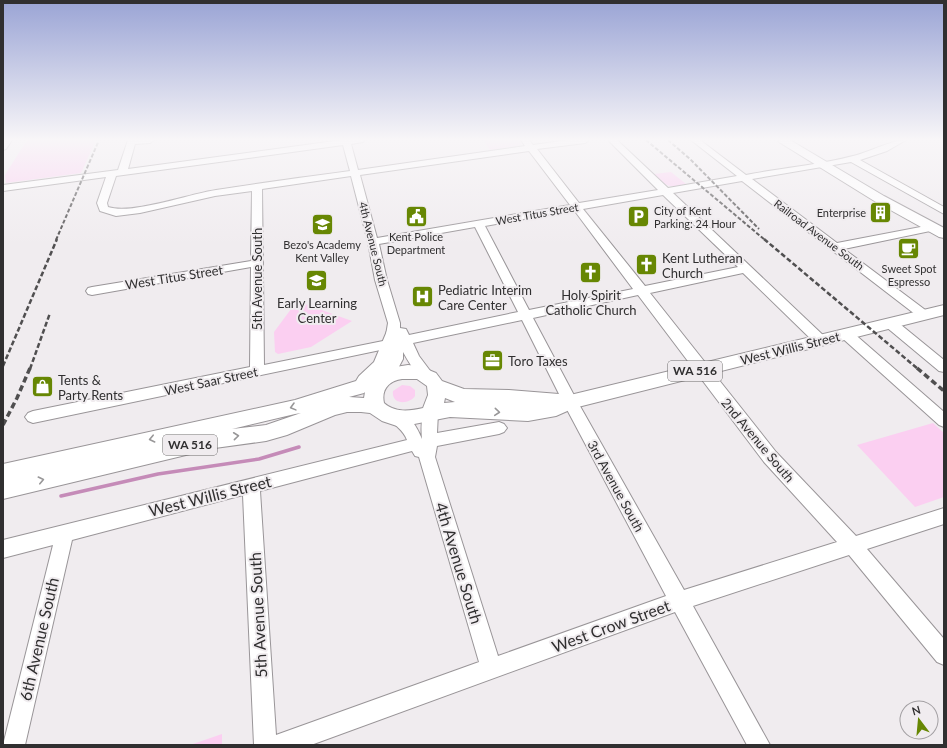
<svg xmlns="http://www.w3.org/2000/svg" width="947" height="748" font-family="Lato,sans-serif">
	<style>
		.green { fill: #fbcff1 }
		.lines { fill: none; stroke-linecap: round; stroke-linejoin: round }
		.stream { stroke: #c58bb8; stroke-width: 3.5 }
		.minor-casing { stroke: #999598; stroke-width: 2 }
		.major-casing { stroke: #999598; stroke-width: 2 }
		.minor { fill: #fff; fill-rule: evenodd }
		.major { fill: #fff; fill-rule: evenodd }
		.rail-far2 { stroke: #504f50; stroke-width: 2; stroke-dasharray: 4 2; stroke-linecap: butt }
		.rail-far1 { stroke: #504f50; stroke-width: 2.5; stroke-dasharray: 5 2.5; stroke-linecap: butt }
		.rail { stroke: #504f50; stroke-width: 3.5; stroke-dasharray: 6 3.5; stroke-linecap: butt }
		.oneway { stroke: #989798 }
		.labels { text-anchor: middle; stroke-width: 4; stroke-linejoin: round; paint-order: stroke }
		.far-poi-label { font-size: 11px; fill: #302f30; stroke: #f0ecef }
		.far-street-label { font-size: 11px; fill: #302f30; stroke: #f0ecef }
		.shield { fill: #f0ecef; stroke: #6a6869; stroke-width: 1 }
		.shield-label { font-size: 12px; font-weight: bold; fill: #302f30 }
		.poi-label { font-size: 13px; fill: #302f30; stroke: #f0ecef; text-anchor: start }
		.street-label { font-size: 13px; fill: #302f30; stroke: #f0ecef }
		.near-street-label { font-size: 16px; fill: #302f30; stroke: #f0ecef }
	</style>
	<rect width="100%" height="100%" fill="#f0ecef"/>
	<path class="green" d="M27 140H96L81 173 6 183 5 175Z
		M483 140H520L522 143 517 146 490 150Z
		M671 172 686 184C668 188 667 187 654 174Z
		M297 301 352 321 311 347 278 354 275 352 274 332Z
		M402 385 410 386 415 390V396C409 405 391 405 393 391Z
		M933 423 944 433V497L915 507 857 445Z
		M222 734V745H190Z"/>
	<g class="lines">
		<path class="stream" d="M61 496 158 474 259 459 299 447"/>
		<defs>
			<path id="minor" d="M4 140H12L6 149 3 150Z
				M128 140H154L150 143 135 144 128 169 342 140H364L363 142 351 144 358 170 525 146 521 140H529L533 145 568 140H589L585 143 537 149 579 203 658 190 608 140H617L668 188 737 176 691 140H700L746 175C781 168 819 165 853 156 870 152 891 140 906 140L887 151 860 160 944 207V214L851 162 752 179 837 243 931 225 935 226 936 228 935 230 844 249 928 312 930 315 928 318 924 319 920 318 742 181 673 193 825 337 827 340 825 343 820 345 815 343 743 273 650 293 776 452 856 536 944 508V524L867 549 944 639V665L937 662 849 555 693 606 770 745H747L675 612 311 745H254L243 495 72 540 25 745H3L53 545 3 558V540L407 440C403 429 395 427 390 418L393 414C408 409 417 427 422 439 421 429 421 417 426 408L431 406 436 408 438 412 437 433 499 422 504 424 507 428 504 432 499 434 437 446 435 457 498 656 666 596 563 402 522 320 413 343 419 356 434 376 432 380C429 381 425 382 422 380 416 375 407 359 403 352V359L392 380 387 381 382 380 380 376 389 359 390 348 33 423 28 421 25 417 28 413 33 411 250 367 251 267 92 295 88 294 86 291 88 288 92 287 251 261 252 191 215 196 140 213 116 216 100 211 97 203 106 177 3 191V185L118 170ZM343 145 350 171C305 177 260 183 216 190 189 194 132 215 108 207L107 203 116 176ZM529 151 570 205 377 238 360 175ZM351 176 368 242 375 280 388 323 386 335 388 340 264 365 262 189ZM663 195 738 267 645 286 583 209ZM574 210 633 289 529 310 485 226ZM475 227 518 312 409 335 406 329 400 328V323L387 280 379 244ZM638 295 764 462 837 542 684 590 576 399 533 318ZM412 451 415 456 419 457 479 662 276 735 260 491Z
				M890 319 895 320 944 360V372L939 371 885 326 884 323 885 320Z
				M846 329 851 331 944 412V427L939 425 841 337 839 334 841 331Z"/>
			<path id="major" d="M778 140H790L884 196 944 228V238L939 237 876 202 779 142Z
				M944 305V315L574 408 556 416 528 421 450 417 404 426H397L382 421 370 413 361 412H347L335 415 287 435 266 441 215 448 3 499V464L295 400 356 381 359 376 374 362 387 331 393 329 399 331 401 335 389 368 408 365 419 366 436 373 442 381 464 389 509 390 559 394 566 396ZM402 379H417L427 386 428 395 423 408C410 411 395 413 384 403 381 389 389 381 402 379ZM365 392 364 398 349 397 364 393ZM445 398 455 402 444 403ZM301 413 266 425 232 429 295 414Z"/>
		</defs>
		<use href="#minor" class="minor-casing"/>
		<use href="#major" class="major-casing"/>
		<use href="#minor" class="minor"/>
		<use href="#major" class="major"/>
		<path class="rail-far2" d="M646 140 765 240
			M668 140 690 159 759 229
			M56 240 99 140"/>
		<path class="rail-far1" d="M764 239 918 369
			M3 366 57 239
			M30 369 50 313"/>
		<path class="rail" d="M917 368 944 391
			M3 425 17 398 30 368"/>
	</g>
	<defs><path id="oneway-chevron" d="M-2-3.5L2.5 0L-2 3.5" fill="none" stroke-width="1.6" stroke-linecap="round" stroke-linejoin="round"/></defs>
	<g class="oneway">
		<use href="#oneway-chevron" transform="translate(293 407) rotate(165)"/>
		<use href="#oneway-chevron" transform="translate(497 412) rotate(5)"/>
		<use href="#oneway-chevron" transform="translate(236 436) rotate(-6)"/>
		<use href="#oneway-chevron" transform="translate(152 439) rotate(167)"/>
		<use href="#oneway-chevron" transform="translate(41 480) rotate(-13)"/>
	</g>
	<linearGradient id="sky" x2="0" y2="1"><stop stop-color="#9aa4d5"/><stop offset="0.57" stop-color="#f8f6f8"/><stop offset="1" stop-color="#f8f6f8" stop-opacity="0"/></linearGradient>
	<rect width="947" height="245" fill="url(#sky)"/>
	<defs>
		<symbol id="building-square" viewBox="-11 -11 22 22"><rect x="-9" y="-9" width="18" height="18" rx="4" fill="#678703" stroke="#f0ecef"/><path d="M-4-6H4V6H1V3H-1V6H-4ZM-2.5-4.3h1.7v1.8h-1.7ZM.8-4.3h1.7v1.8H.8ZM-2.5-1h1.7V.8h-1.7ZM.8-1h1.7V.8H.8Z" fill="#fff"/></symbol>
		<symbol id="civic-square" viewBox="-11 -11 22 22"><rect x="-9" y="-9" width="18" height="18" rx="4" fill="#678703" stroke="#f0ecef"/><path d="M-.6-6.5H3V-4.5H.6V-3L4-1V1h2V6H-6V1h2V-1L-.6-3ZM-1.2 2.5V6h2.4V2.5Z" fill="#fff"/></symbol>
		<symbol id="parking-square" viewBox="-11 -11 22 22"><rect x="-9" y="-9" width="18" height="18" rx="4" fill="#678703" stroke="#f0ecef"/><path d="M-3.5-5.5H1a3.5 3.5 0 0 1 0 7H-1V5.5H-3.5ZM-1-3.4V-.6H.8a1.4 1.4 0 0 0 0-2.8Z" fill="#fff"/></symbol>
		<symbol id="school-square" viewBox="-11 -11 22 22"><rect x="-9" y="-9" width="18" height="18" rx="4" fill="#678703" stroke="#f0ecef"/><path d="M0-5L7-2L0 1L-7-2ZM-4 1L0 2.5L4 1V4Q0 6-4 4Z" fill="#fff"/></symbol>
		<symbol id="cafe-square" viewBox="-11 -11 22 22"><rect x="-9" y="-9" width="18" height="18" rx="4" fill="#678703" stroke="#f0ecef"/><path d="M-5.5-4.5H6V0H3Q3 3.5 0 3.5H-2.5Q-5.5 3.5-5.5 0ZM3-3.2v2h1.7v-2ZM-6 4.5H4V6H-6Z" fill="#fff"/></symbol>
		<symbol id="church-square" viewBox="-11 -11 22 22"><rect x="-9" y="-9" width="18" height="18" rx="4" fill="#678703" stroke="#f0ecef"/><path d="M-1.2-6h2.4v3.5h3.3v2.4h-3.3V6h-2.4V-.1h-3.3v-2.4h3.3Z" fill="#fff"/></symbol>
		<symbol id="hospital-square" viewBox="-11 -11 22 22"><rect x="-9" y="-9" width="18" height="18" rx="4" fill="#678703" stroke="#f0ecef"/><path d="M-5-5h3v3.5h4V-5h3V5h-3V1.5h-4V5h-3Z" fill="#fff"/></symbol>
		<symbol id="office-square" viewBox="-11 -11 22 22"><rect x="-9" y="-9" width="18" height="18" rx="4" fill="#678703" stroke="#f0ecef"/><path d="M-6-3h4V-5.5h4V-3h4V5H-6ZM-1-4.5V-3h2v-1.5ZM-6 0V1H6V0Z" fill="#fff"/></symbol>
		<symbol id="shop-square" viewBox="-11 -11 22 22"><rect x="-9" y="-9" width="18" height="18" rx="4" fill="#678703" stroke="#f0ecef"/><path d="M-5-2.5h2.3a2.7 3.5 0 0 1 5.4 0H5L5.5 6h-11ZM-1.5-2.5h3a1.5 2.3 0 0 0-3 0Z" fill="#fff"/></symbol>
	</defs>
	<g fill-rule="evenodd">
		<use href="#building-square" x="868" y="200" width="25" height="25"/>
		<use href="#civic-square" x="404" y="204" width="25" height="25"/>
		<use href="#parking-square" x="626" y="204" width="25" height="25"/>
		<use href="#school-square" x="310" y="212" width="25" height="25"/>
		<use href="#cafe-square" x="896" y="236" width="25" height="25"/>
		<use href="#church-square" x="634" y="252" width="25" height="25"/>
		<use href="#church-square" x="578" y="260" width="25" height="25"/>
		<use href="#school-square" x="304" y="268" width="25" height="25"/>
		<use href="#hospital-square" x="410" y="284" width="25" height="25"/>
		<use href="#office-square" x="480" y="348" width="25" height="25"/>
		<use href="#shop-square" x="30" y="374" width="25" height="25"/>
	</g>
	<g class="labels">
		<g class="far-poi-label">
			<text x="654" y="215" text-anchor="start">City of Kent<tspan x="654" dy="13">Parking: 24 Hour</tspan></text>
			<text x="866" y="217" text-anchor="end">Enterprise</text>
			<text x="416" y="241">Kent Police<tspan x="416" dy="13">Department</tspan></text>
			<text x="322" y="249">Bezo's Academy<tspan x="322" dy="13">Kent Valley</tspan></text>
			<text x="909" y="273">Sweet Spot<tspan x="909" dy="13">Espresso</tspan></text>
		</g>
		<g class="far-street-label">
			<text transform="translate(537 214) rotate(-10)" y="4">West Titus Street</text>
			<text transform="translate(819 235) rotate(37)" y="4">Railroad Avenue South</text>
			<text transform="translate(373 244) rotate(76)" y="4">4th Avenue South</text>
		</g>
		<g class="shield">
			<rect x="668" y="361" width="54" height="20" rx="3"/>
			<rect x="163" y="435" width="54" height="20" rx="3"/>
		</g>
		<g class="shield-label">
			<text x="695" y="375">WA 516</text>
			<text x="190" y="449">WA 516</text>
		</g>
		<g class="poi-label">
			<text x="662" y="263">Kent Lutheran<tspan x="662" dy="15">Church</tspan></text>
			<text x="438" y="295">Pediatric Interim<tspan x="438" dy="15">Care Center</tspan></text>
			<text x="591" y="300" text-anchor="middle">Holy Spirit<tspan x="591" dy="15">Catholic Church</tspan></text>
			<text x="317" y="308" text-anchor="middle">Early Learning<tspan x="317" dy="15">Center</tspan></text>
			<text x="508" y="366">Toro Taxes</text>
			<text x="58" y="385">Tents &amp;<tspan x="58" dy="15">Party Rents</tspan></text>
		</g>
		<g class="street-label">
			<text transform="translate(174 277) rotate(-9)" y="5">West Titus Street</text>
			<text transform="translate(257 279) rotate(-90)" y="5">5th Avenue South</text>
			<text transform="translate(790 348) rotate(-14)" y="5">West Willis Street</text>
			<text transform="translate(211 381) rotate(-12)" y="5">West Saar Street</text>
			<text transform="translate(758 440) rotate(50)" y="5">2nd Avenue South</text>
			<text transform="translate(616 486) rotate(61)" y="5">3rd Avenue South</text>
		</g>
		<g class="near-street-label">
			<text transform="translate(210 496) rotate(-14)" y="6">West Willis Street</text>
			<text transform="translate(459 563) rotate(73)" y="6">4th Avenue South</text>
			<text transform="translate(258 615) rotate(-93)" y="6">5th Avenue South</text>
			<text transform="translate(611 626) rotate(-20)" y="6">West Crow Street</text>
			<text transform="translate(39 639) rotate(-77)" y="6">6th Avenue South</text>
		</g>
	</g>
	<rect width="947" height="748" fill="none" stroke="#302f30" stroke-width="8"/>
	<g transform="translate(919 720) rotate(344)"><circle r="19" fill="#f0ecef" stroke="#a3a0a3"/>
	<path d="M0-3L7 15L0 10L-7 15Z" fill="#678703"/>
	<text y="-6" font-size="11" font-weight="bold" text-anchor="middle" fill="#302f30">N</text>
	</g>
</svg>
